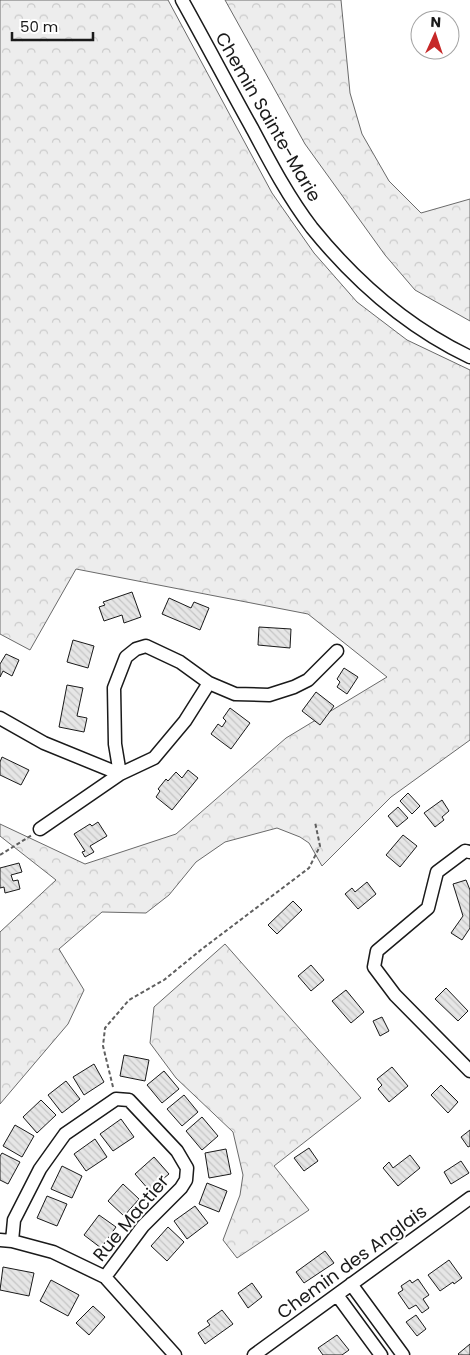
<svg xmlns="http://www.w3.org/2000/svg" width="470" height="1355" font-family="Poppins,sans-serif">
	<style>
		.forest { fill: url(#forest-crowns); stroke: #6a6a6a }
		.building { fill: url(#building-back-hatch); stroke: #1a1a1a }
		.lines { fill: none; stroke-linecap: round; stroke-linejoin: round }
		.minor-casing { stroke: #1a1a1a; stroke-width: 15 }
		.path { stroke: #5f5f5f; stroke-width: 2; stroke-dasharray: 4 2.5; stroke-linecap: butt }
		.minor { stroke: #fff; stroke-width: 12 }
		.labels { text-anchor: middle; stroke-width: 4; stroke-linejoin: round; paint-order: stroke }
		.street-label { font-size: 18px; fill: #1a1a1a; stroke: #fff }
	</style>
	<defs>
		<pattern id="forest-crowns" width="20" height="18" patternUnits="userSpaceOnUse" patternTransform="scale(1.25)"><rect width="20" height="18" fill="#ededed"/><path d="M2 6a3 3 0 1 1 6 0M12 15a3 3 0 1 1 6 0" fill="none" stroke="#cbcbcb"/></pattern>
		<pattern id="building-back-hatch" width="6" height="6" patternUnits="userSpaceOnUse" patternTransform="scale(1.25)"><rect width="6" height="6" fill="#e6e6e6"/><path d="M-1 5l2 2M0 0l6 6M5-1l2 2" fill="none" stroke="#c5c5c5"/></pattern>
	</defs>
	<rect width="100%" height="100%" fill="#fff"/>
	<path class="forest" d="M0 0H168L272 193 314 253 357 302 407 340 470 370V740L391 797 322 866 309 843 300 837 277 828 225 842 196 862 169 895 146 913 102 912 59 949 84 990 68 1024 0 1104V932L56 880 0 836V824L85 864 176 834 286 738 387 677 308 614 76 569 30 650 0 634Z
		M225 0H341L350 93 362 134 389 181 421 213 470 199V321L415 290 385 255 305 144Z
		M225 944 361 1098 274 1166 309 1210 237 1258 223 1240 240 1195 243 1175 233 1132 176 1078 150 1043 154 1007Z"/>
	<path class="building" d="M132 592 141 617 124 623 122 615 104 621 99 607 105 605 103 602Z
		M169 598 191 608 194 602 209 608 200 630 162 614Z
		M259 627 291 629 290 648 258 645Z
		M73 640 94 646 88 668 67 662Z
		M6 654 19 660 12 676 3 671 0 677V664Z
		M344 668 358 677 347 694 337 687 340 682 337 679Z
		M67 685 83 688 77 716 87 718 84 732 59 727Z
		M316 692 334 706 320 725 302 711Z
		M230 708 250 723 231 749 211 734 218 724 222 727 226 721 223 718Z
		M2 757 29 770 21 785 0 775V762Z
		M188 770 198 778 172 810 156 797 160 791 158 789 166 779 168 781 176 772 182 778Z
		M408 793 420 806 412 814 400 801Z
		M442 800 449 811 442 817 444 820 435 827 424 813Z
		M398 807 408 818 397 827 388 816Z
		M98 822 107 836 90 846 94 852 85 857 82 852 85 851 74 834 90 824 92 826Z
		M403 835 417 846 400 867 386 855Z
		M19 863 22 872 11 875 13 881 18 880 20 889 5 893 4 887 0 888V868Z
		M466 880 470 890V928L462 940 451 933 463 916 453 884Z
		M367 882 376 894 358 909 345 894 352 888 355 892Z
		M293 901 302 910 277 934 268 925Z
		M311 965 324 980 311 991 298 976Z
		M446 988 468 1011 458 1021 435 999Z
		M346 990 364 1012 351 1023 332 1001Z
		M382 1017 389 1031 380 1036 373 1021Z
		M124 1055 149 1060 145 1081 120 1076Z
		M94 1064 104 1082 84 1095 73 1077Z
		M392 1067 408 1086 389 1102 378 1089 382 1085 377 1079Z
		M164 1071 179 1089 162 1103 147 1085Z
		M66 1081 80 1099 62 1113 48 1095Z
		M441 1085 458 1102 448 1113 431 1095Z
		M184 1095 198 1112 182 1126 167 1109Z
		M41 1100 56 1115 37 1133 23 1117Z
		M202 1117 218 1136 202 1150 186 1131Z
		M121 1119 134 1137 113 1151 100 1134Z
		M15 1125 34 1136 22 1157 3 1146Z
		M470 1130V1146L468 1147 461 1137Z
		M95 1139 107 1157 86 1171 74 1154Z
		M309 1148 318 1161 304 1171 294 1158Z
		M226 1149 231 1174 209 1178 205 1153Z
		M2 1153 20 1162 8 1184 0 1180V1156Z
		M410 1155 420 1168 398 1186 383 1168 389 1162 393 1168Z
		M154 1157 169 1174 149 1190 135 1174Z
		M461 1161 469 1173 451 1184 444 1172Z
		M62 1166 82 1176 72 1198 51 1189Z
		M207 1183 227 1191 219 1212 199 1204Z
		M123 1184 139 1199 124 1216 108 1201Z
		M47 1196 67 1204 57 1226 37 1218Z
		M195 1206 208 1223 187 1239 174 1221Z
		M99 1215 116 1227 101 1248 84 1235Z
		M168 1227 184 1242 167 1261 151 1246Z
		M325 1251 334 1263 304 1283 296 1272Z
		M449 1260 462 1278 454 1284 453 1282 440 1291 428 1275Z
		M3 1267 34 1273 29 1296 0 1290Z
		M418 1279 429 1295 423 1299 429 1308 422 1313 416 1305 409 1309 398 1293 403 1290 401 1286 410 1280 412 1283Z
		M51 1280 79 1295 68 1316 40 1301Z
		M252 1283 262 1297 248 1308 238 1293Z
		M93 1306 105 1317 89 1335 76 1323Z
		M222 1310 233 1324 205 1344 198 1333 210 1325 207 1321Z
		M416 1315 426 1329 417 1336 406 1322Z
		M337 1335 349 1350 342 1355H323L318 1348Z
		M470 1344V1355H459L458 1354Z"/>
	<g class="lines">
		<defs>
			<path id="minor" d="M182 0C206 43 229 87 253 130 271 164 289 198 312 228 355 281 409 328 470 357
				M209 683 235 694 269 695 294 687 308 680 337 651
				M0 718 44 743 120 774
				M40 829 120 774 154 758 185 721 209 683 180 662 146 646 136 649 126 657 114 688 115 744 120 774
				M470 852 465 851 437 872 428 908 377 951 374 967 395 995 470 1071
				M0 1240 12 1241 53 1252 105 1277 175 1355
				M12 1241 14 1220 40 1169 65 1134 116 1099 129 1100 177 1151 187 1168 186 1180 181 1188 143 1226 105 1277
				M351 1284 403 1355
				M337 1295 381 1355
				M254 1355 470 1198"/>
		</defs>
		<use href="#minor" class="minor-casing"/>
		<path class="path" d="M0 855 32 835
			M113 1087 103 1046 105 1028 129 1000 164 980 202 949 309 868 320 846 315 822"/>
		<use href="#minor" class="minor"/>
	</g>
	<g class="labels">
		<g class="street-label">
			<text transform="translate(268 117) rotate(60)" y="6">Chemin Sainte-Marie</text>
			<text transform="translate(131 1218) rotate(-50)" y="6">Rue Mactier</text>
			<text transform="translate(352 1262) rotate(-36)" y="6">Chemin des Anglais</text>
		</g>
	</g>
	<g transform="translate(435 35) rotate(3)"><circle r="24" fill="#ffffff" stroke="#a3a3a3"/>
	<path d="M0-4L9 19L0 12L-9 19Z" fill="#c62828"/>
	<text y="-8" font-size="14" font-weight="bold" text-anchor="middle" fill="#1a1a1a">N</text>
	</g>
	<path d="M12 32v8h81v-8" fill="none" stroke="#1a1a1a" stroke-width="2.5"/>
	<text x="20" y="32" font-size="15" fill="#1a1a1a" stroke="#ffffff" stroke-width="4" paint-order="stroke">50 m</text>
</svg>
